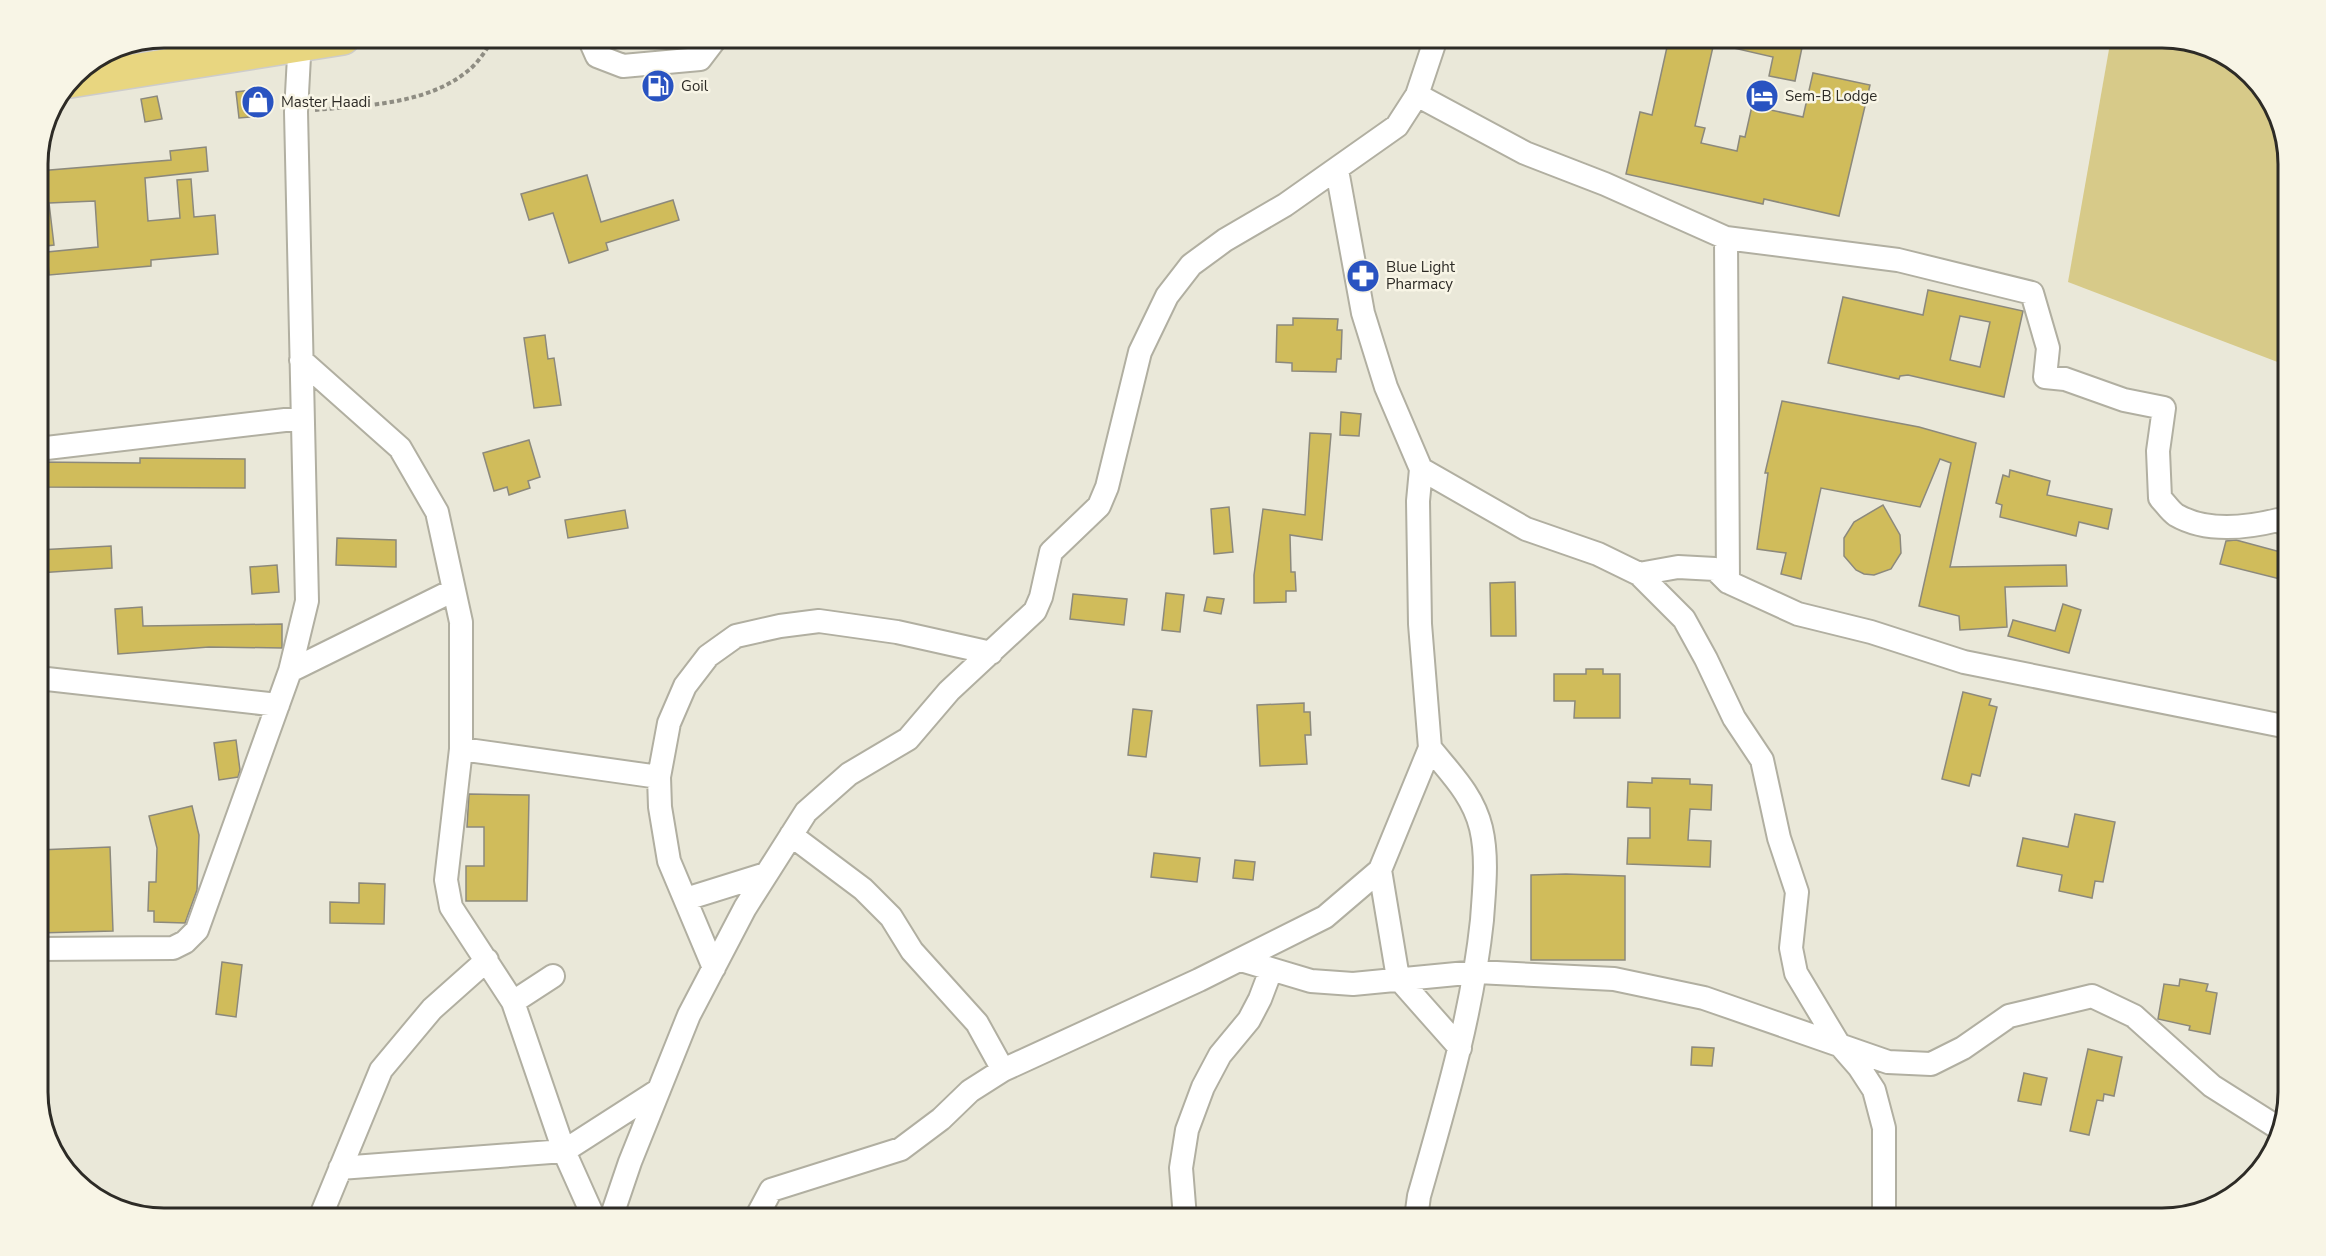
<svg xmlns="http://www.w3.org/2000/svg" width="2326" height="1256" font-family="'Nunito Sans',sans-serif">
	<style>
		.green { fill: #d7ca89 }
		.building { fill: #d0bc5b; stroke: #8c897c; stroke-width: 1.5; fill-rule: evenodd }
		.lines { fill: none; stroke-linecap: round; stroke-linejoin: round }
		.minor-casing { stroke: #b1afa1; stroke-width: 26 }
		.highway-casing { stroke: #cdcccb; stroke-width: 36 }
		.path { stroke: #8f8d83; stroke-width: 4; stroke-dasharray: 4.5 3; stroke-linecap: butt }
		.minor { stroke: #fff; stroke-width: 22 }
		.highway { stroke: #e8d680; stroke-width: 33 }
		.labels { text-anchor: middle; stroke-width: 5; stroke-linejoin: round; paint-order: stroke }
		.poi-label { font-size: 15px; fill: #2d2b26; stroke: #f8f5e6; text-anchor: start }
		.rim { fill: none; stroke: #2d2b26; stroke-width: 3 }
	</style>
	<rect width="100%" height="100%" fill="#eae8d9"/>
	<path class="green" d="M2111 38H2162L2218 51 2267 94 2288 156V366L2068 282Z"/>
	<path class="building" d="M1669 38H1715L1695 126 1705 128 1701 143 1737 151 1740 136 1745 137 1752 106 1803 117 1813 73 1870 85 1839 216 1764 199 1763 204 1626 174 1640 112 1652 115Z
		M1716 38H1804L1795 81 1769 76 1773 57 1716 44Z
		M260 89 263 116 239 118 236 92Z
		M157 96 162 119 145 122 141 99Z
		M206 147 208 171 145 178 148 221 180 218 177 180 191 179 194 217 215 215 218 254 151 260V266L49 275 47 252 98 247 95 201 49 203 54 245 38 247V171L171 160 170 151Z
		M587 175 601 222 673 200 679 220 606 243 608 250 569 263 553 213 529 220 521 194Z
		M1928 290 2023 311 2004 397 1908 375 1900 376 1899 379 1828 363 1843 297 1923 315ZM1960 316 1990 322 1980 367 1950 360Z
		M1293 318 1338 319 1337 330H1342L1341 359H1337L1336 372 1292 371V363L1276 362 1277 325H1293Z
		M545 335 548 359 554 358 561 405 534 408 524 338Z
		M1782 401 1919 427 1976 443 1950 567 2066 565 2067 586 2005 587 2007 627 1960 630 1959 616 1919 606 1951 463 1940 459 1920 507 1821 488 1801 579 1781 574 1786 553 1757 549 1768 473H1765Z
		M1341 412 1361 414 1359 436 1340 435Z
		M1310 433 1331 434 1322 540 1290 535 1291 572H1295L1296 591H1286V602L1254 603V575L1263 509 1305 515Z
		M529 440 540 477 528 481 530 488 509 495 507 487 494 491 483 453Z
		M140 458 245 459V488L38 487V462L140 463Z
		M2010 470 2050 481 2047 495 2112 509 2108 529 2079 522 2076 536 2000 517 2002 505 1996 503 2003 475 2009 477Z
		M1883 505 1900 535 1901 553 1891 569 1874 575 1864 574 1856 570 1844 556V538L1854 522Z
		M1229 507 1233 552 1214 554 1211 509Z
		M625 510 628 528 568 538 565 520Z
		M337 538 396 540V567L336 565Z
		M2236 540 2288 554V581L2220 564 2226 541Z
		M111 546 112 568 38 573V550Z
		M277 565 279 592 252 594 250 567Z
		M1515 582 1516 636H1491L1490 583Z
		M1166 593 1184 595 1180 632 1162 630Z
		M1073 594 1127 599 1124 625 1070 619Z
		M1207 597 1224 599 1221 614 1204 611Z
		M2063 604 2081 610 2069 653 2008 636 2013 620 2055 631Z
		M142 607 143 626 282 624V648L209 647 118 654 115 609Z
		M1586 669H1603V674H1620V718H1574L1575 701H1554V674H1586Z
		M1963 692 1991 699 1989 705 1997 707 1980 776 1972 774 1969 786 1942 779Z
		M1304 703V712H1310L1311 735H1305L1307 764 1260 766 1257 705Z
		M1133 709 1152 711 1146 757 1128 755Z
		M236 740 240 770 238 777 219 780 214 743Z
		M1652 778 1690 779V784L1712 785 1711 810 1690 809 1688 840 1711 841 1710 867 1627 864 1628 838H1650V808L1627 807 1628 782 1652 783Z
		M469 794 529 795 527 901H466V866H484V827H467Z
		M192 806 199 835 197 890 185 923 154 922V911H148L149 882H156L157 848 149 816Z
		M2075 814 2115 822 2103 882 2095 881 2092 898 2059 891 2062 875 2017 866 2023 838 2068 847Z
		M110 847 113 931 38 933V850Z
		M1154 853 1200 858 1197 882 1151 877Z
		M1235 860 1255 862 1253 880 1233 878Z
		M1566 874 1625 876V960H1531V875Z
		M359 883 385 884 384 924 330 923V902L359 903Z
		M222 962 242 965 236 1017 216 1014Z
		M2180 979 2208 984 2206 991 2217 993 2210 1034 2189 1030 2190 1026 2158 1019 2164 984 2179 986Z
		M1692 1047 1714 1048 1712 1066 1691 1065Z
		M2088 1049 2122 1057 2114 1096 2104 1094 2103 1101 2097 1100 2089 1135 2070 1131Z
		M2024 1073 2047 1078 2041 1105 2018 1101Z"/>
	<g class="lines">
		<defs>
			<path id="minor" d="M589 38 597 56 623 66 700 59 716 38
				M1417 95 1525 153 1605 184 1726 238 1898 260 2032 293 2048 348 2045 377 2065 379 2124 400 2164 408 2158 451 2160 498C2165 503 2170 511 2176 515 2207 533 2246 528 2278 520L2288 526
				M1726 238 1728 582
				M301 360 400 448 437 512 461 622V749L446 880 451 907 513 1002 564 1151 594 1218
				M38 449 302 418
				M1421 469 1526 529 1598 554 1639 574 1678 567 1715 569 1728 582 1798 614 1871 632 1964 662 2288 727
				M1639 574 1684 619 1706 659 1734 718 1762 760 1779 838 1797 892 1791 948 1796 973 1838 1043 1859 1067 1874 1090 1884 1128V1218
				M290 671 454 590
				M38 678 278 705
				M461 749 659 777
				M791 835 863 889 891 917 912 951 977 1023 1003 1070
				M1380 870 1398 978 1460 1048
				M686 899 766 874
				M38 949 173 948 185 942 197 930 290 671 307 601 296 112 300 38
				M1241 960 1311 981 1353 984 1477 972 1614 979 1704 998 1888 1062 1931 1064 1963 1048 2009 1016 2092 996 2134 1016 2212 1086 2280 1129
				M714 968 669 861 660 807 659 777 669 723 685 686 708 656 736 636 780 626 819 621 897 632 991 653
				M513 1002 553 976
				M340 1168 564 1151 659 1090
				M320 1218 381 1070 432 1009 487 960
				M611 1218 630 1162 689 1015 745 908 806 812 849 774 908 739 949 691 1035 611 1041 597 1051 552 1099 506 1107 487 1140 352 1167 296 1191 265 1225 240 1285 205 1397 126 1417 95 1436 38
				M756 1218 771 1190 901 1149 941 1119 970 1091 1003 1070 1199 980 1325 917 1380 870 1430 748 1420 624 1418 501 1421 469 1386 387 1363 313 1337 170
				M1185 1218 1181 1168 1187 1130 1203 1087 1220 1055 1249 1020 1260 999 1271 970
				M1416 1218 1419 1196C1445 1105 1472 1015 1482 920 1484 890 1488 858 1481 828 1473 795 1451 774 1430 748"/>
			<path id="highway" d="M70 81 343 38"/>
		</defs>
		<use href="#minor" class="minor-casing"/>
		<use href="#highway" class="highway-casing"/>
		<path class="path" d="M315 110C366 105 427 105 469 70 479 62 487 48 494 38"/>
		<use href="#minor" class="minor"/>
		<use href="#highway" class="highway"/>
	</g>
	<defs>
		<symbol id="fuel-disc" viewBox="-11 -11 22 22"><circle r="9.5" fill="#2953c1" stroke="#f8f5e6"/><path d="M-5.5-6h7V0h2V4h1.3V-2.5L3-4.5l.8-.8L6-3V5H2.5V1h-1V6h-7ZM-4.2-4.7v3.2H.2V-4.7Z" fill="#fff"/></symbol>
		<symbol id="hotel-disc" viewBox="-11 -11 22 22"><circle r="9.5" fill="#2953c1" stroke="#f8f5e6"/><path d="M-6-4.5h1.5V1H6V5H4.5V3h-9V5H-6ZM-4 0a1.8 1.8 0 1 1 3.6 0ZM.5 0V-2.5h3Q6-2.5 6 0Z" fill="#fff"/></symbol>
		<symbol id="shop-disc" viewBox="-11 -11 22 22"><circle r="9.5" fill="#2953c1" stroke="#f8f5e6"/><path d="M-5-2.5h2.3a2.7 3.5 0 0 1 5.4 0H5L5.5 6h-11ZM-1.5-2.5h3a1.5 2.3 0 0 0-3 0Z" fill="#fff"/></symbol>
		<symbol id="pharmacy-disc" viewBox="-11 -11 22 22"><circle r="9.5" fill="#2953c1" stroke="#f8f5e6"/><path d="M-2-6h4v4h4v4h-4v4h-4v-4h-4v-4h4Z" fill="#fff"/></symbol>
	</defs>
	<g fill-rule="evenodd">
		<use href="#fuel-disc" x="639" y="67" width="38" height="38"/>
		<use href="#hotel-disc" x="1743" y="77" width="38" height="38"/>
		<use href="#shop-disc" x="239" y="83" width="38" height="38"/>
		<use href="#pharmacy-disc" x="1344" y="257" width="38" height="38"/>
	</g>
	<g class="labels">
		<g class="poi-label">
			<text x="681" y="91">Goil</text>
			<text x="1785" y="101">Sem-B Lodge</text>
			<text x="281" y="107">Master Haadi</text>
			<text x="1386" y="272">Blue Light<tspan x="1386" dy="17">Pharmacy</tspan></text>
		</g>
	</g>
	<path d="M0 0H2326V1256H0ZM164 48H2162A116 116 0 0 1 2278 164V1092A116 116 0 0 1 2162 1208H164A116 116 0 0 1 48 1092V164A116 116 0 0 1 164 48Z" fill="#f8f5e6" fill-rule="evenodd"/>
	<path class="rim" d="M164 48H2162A116 116 0 0 1 2278 164V1092A116 116 0 0 1 2162 1208H164A116 116 0 0 1 48 1092V164A116 116 0 0 1 164 48Z"/>
</svg>
